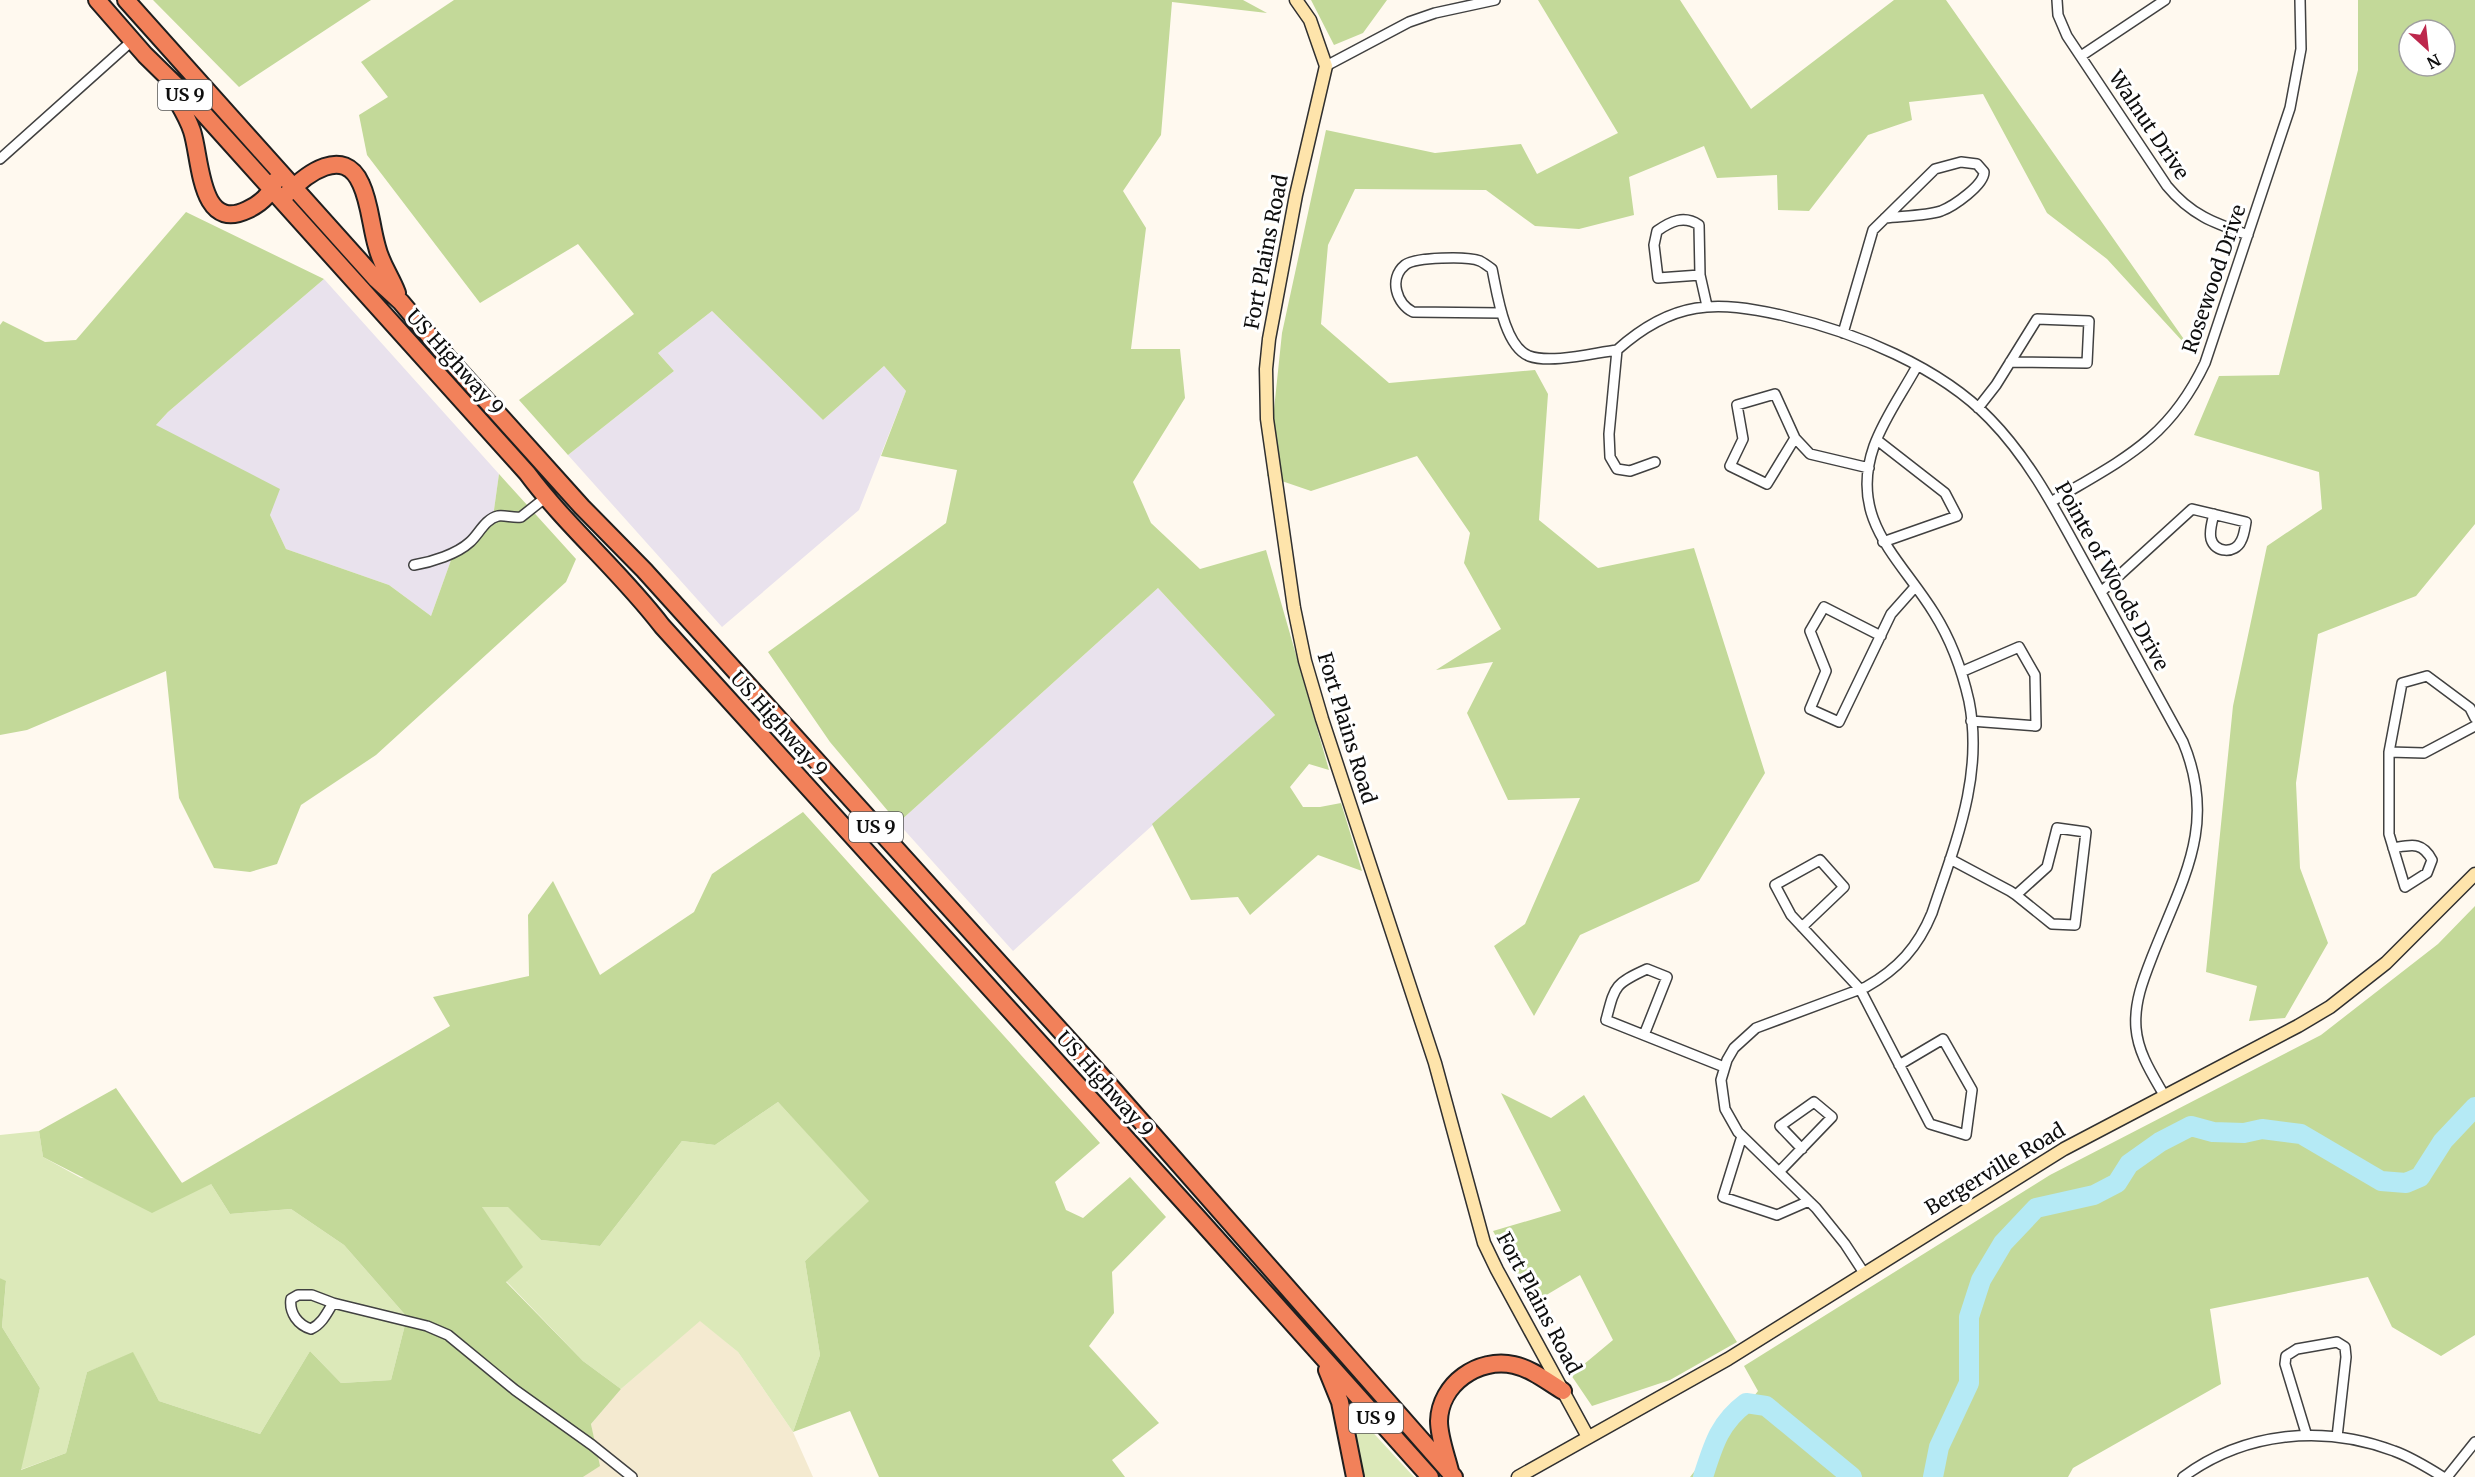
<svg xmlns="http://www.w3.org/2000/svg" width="2475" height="1477" font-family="Merriweather,serif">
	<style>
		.industrial { fill: #e9e2ed }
		.farmland { fill: #f4ead0 }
		.green { fill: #dce9b9 }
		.forest { fill: #c3d999; fill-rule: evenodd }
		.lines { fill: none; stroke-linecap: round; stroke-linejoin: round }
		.river { stroke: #b5eaf5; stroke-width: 20 }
		.street-casing { stroke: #414141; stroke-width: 12 }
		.secondary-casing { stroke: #303030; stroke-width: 15 }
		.highway-casing { stroke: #1f1f1f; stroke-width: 20 }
		.street { stroke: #fff; stroke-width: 9 }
		.secondary { stroke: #fee4ab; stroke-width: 12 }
		.highway { stroke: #f2815a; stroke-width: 16 }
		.labels { text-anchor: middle; stroke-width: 6; stroke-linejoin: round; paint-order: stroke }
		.shield { fill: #fff; stroke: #565656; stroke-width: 1.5 }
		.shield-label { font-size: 18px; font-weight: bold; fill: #0e0e0e }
		.street-label { font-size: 20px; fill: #0e0e0e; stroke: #fff }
	</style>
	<rect width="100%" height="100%" fill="#fff9ef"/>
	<path class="industrial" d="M324 279 499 474 493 517 455 549 431 616 389 585 286 549 270 515 156 425 168 412Z
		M712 311 823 420 884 366 906 391 859 510 722 627 568 455 674 371 658 353Z
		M1158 588 1275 715 1013 951 898 823Z"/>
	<path class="farmland" d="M700 1320 738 1352 793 1432 813 1477H583L599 1466 591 1424 621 1389Z"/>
	<path class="green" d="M778 1102 870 1201 805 1261 820 1355 793 1432 738 1352 700 1321 621 1389 583 1361 506 1281 482 1207 508 1206 541 1240 600 1246 682 1141 715 1145Z
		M39 1131 43 1157 81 1178 211 1184 230 1214 291 1209 344 1245 407 1317 391 1380 341 1383 310 1351 260 1434 159 1401 133 1353 87 1372 66 1453 20 1470 40 1388 2 1327 6 1282 0 1278V1135Z
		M1353 1411 1414 1477H1362Z"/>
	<path class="forest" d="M153 0H371L239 87Z
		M454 0H1243L1267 13 1172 2 1161 135 1123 191 1146 228 1131 349H1180L1185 398 1133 482 1151 523 1200 569 1266 550 1329 770 1309 764 1290 787 1303 807H1320L1341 803 1362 871 1318 855 1250 915 1238 897 1191 900 1152 824 1275 715 1158 588 898 823 830 742 768 652 946 523 957 470 881 456 906 391 884 366 823 420 712 311 658 353 674 371 568 455 519 400 634 314 578 244 480 303 367 155 359 115 388 97 361 62Z
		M1311 0H1387L1363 33 1334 45Z
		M1538 0H1680L1751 109 1894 0H1946L2195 355 2107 259 2047 213 1983 94 1909 102 1912 120 1868 135 1809 211 1778 210 1777 175 1717 178 1704 146 1629 177 1634 215 1579 229 1535 226 1486 190 1355 189 1328 245 1321 324 1389 383 1535 370 1548 394 1539 520 1598 568 1694 548 1765 773 1699 881 1580 935 1534 1016 1494 946 1525 924 1580 798 1508 800 1467 713 1493 662 1436 670 1501 629 1464 563 1470 533 1417 456 1311 491 1267 476 1282 333 1326 130 1435 153 1521 144 1537 174 1618 133Z
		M2358 0H2475V524L2416 596 2318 634 2296 783 2300 868 2328 943 2285 1018 2249 1021 2257 986 2206 972 2233 706 2267 546 2322 509 2319 472 2194 435 2219 376 2279 375 2358 70ZM2409 30H2445V66H2409Z
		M186 212 324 279 168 412 156 425 280 489 270 515 286 549 389 585 431 616 455 549 493 517 499 474 576 559 566 582 376 755 301 805 277 864 250 872 214 868 179 798 166 671 27 730 0 735V325L3 321 45 342 76 340Z
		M803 812 1100 1143 1055 1182 1066 1210 1083 1218 1130 1177 1166 1217 1112 1272 1114 1313 1089 1346 1159 1423 1112 1460 1125 1477H879L850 1411 793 1432 820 1355 805 1261 869 1201 778 1102 715 1145 682 1141 600 1246 541 1240 508 1207H482L523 1267 506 1282 583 1361 621 1389 591 1424 600 1466 583 1477H0V1278L6 1281 2 1327 40 1388 21 1470 66 1453 87 1372 133 1352 159 1401 260 1434 310 1351 341 1383 391 1380 407 1317 344 1245 291 1209 230 1214 211 1184 152 1213 43 1157 39 1131 116 1088 182 1183 450 1026 433 997 529 976 528 915 553 881 600 975 694 912 712 874Z
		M2475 906V1335L2441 1356 2392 1327 2368 1277 2210 1309 2221 1384 2073 1468 2068 1477H1690L1758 1391 1744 1366 2050 1175 2321 1035 2438 944Z
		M1501 1093 1551 1118 1584 1095 1737 1342 1670 1380 1592 1406 1571 1375 1613 1340 1580 1275 1533 1303 1493 1231 1561 1211Z"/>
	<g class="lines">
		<path class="river" d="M1703 1477C1713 1446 1719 1423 1746 1403L1766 1406 1852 1477
			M1933 1477 1939 1447 1969 1383V1317L1981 1280 2003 1243 2036 1208 2094 1195 2117 1183 2129 1164 2160 1142 2191 1126 2213 1132 2244 1133 2262 1129 2301 1134 2381 1181 2406 1183 2420 1177 2443 1141 2475 1107"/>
		<defs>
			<path id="street" d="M2057 0 2058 15 2067 36 2167 186C2191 215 2214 223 2248 235
				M2081 56 2165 0
				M1326 66 1409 22 1435 13 1495 0
				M0 159 133 40
				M1700 275 1658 278 1654 245 1657 231C1671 221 1684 215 1699 225L1700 275 1707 306
				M1501 313 1413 312C1397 304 1388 279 1405 265 1415 257 1468 256 1480 261 1484 263 1488 266 1492 269 1497 292 1504 346 1529 356 1551 364 1593 353 1617 350
				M1843 333 1873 230 1935 169 1961 162 1977 164 1984 172C1984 185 1954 206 1941 211 1926 216 1901 216 1885 218
				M1978 408 1996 385 2037 319 2089 321 2087 363 2010 362
				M1795 438 1767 484 1730 466 1743 439 1737 405 1775 394 1795 438 1810 454 1869 468
				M1877 440 1945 493 1957 516 1883 542
				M1655 462 1630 471 1617 469 1610 457 1609 434 1617 350C1673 300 1715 300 1785 316 1855 332 1940 367 1990 419 2032 462 2058 515 2087 567 2119 625 2151 684 2183 742 2218 826 2182 880 2152 957 2143 980 2134 1003 2136 1028 2138 1053 2152 1074 2164 1095
				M2051 502C2121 460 2168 441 2205 363L2290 108 2301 49 2300 0
				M414 565C432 562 457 554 470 542 479 534 485 519 498 516 505 515 513 518 521 517L545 498
				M2101 592 2192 509 2246 522C2245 528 2244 536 2241 541 2235 554 2215 553 2211 539 2209 531 2212 522 2214 514
				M1881 636 1824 607 1810 631 1826 671 1810 709 1839 722 1891 614 1915 587
				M1961 672 2019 647 2035 675 2036 726 1971 721
				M2475 718 2470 708 2427 676 2402 683 2389 752 2424 753 2475 726
				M2389 752V834L2405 887 2427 873 2432 860C2422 841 2411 845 2393 848
				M1950 859 2010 891 2016 895 2052 924 2075 925 2086 832 2057 828 2047 867 2016 895
				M1802 927 1844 887 1820 860 1775 885 1791 915 1860 989 1930 1124 1966 1135 1972 1090 1943 1039 1899 1065
				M1644 1035 1667 977 1647 969C1614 984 1615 986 1606 1020L1724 1067
				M1742 1136 1723 1197 1777 1215 1809 1201
				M1779 1172 1832 1117 1814 1102 1780 1126 1802 1149
				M1864 1273 1845 1244 1816 1208 1738 1132 1725 1109 1721 1080 1727 1060 1734 1048 1756 1028 1866 987C1898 969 1918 947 1932 913 1955 844 1984 776 1969 701 1962 670 1951 640 1934 613 1900 558 1848 520 1874 446 1884 418 1903 392 1917 366
				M298 1295H312L333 1303C327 1313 322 1324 311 1329 298 1325 289 1313 291 1299Z
				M333 1303 427 1326 448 1335 515 1390 592 1445 632 1477
				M2306 1433 2285 1364 2286 1356 2297 1349 2337 1342 2345 1347 2346 1357 2337 1437
				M2183 1477C2244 1432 2323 1424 2394 1451 2411 1457 2427 1467 2443 1477
				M2447 1477 2475 1442"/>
			<path id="secondary" d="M1296 0 1310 20 1326 66 1296 195 1269 339 1266 369 1267 419 1294 608 1305 661 1322 719 1435 1063 1484 1243 1497 1270 1588 1437
				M1518 1477 1728 1359 2064 1149 2298 1026 2330 1007 2386 963 2475 874"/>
			<path id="highway" d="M97 0 145 55 195 104 527 473C568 528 620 571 662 626L1199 1219 1430 1477
				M126 0 375 278 401 302 448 358 582 507 644 570 1096 1070 1454 1477
				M169 86C176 100 187 115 192 131 201 158 199 233 247 210 260 204 271 194 275 181
				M287 194C306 174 344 145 361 184 370 203 371 227 377 247 381 264 391 277 397 293
				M1327 1370 1340 1402 1355 1477
				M1450 1471C1446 1455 1439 1437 1439 1421 1440 1384 1478 1357 1514 1365 1532 1369 1548 1382 1563 1391"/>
		</defs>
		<use href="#street" class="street-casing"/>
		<use href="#secondary" class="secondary-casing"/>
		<use href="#highway" class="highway-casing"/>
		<use href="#street" class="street"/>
		<use href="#secondary" class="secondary"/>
		<use href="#highway" class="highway"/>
	</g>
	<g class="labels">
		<g class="shield">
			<rect x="158" y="80" width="54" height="30" rx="4.5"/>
			<rect x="849" y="812" width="54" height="30" rx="4.5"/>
			<rect x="1349" y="1403" width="54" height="30" rx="4.5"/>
		</g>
		<g class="shield-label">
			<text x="185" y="101">US 9</text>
			<text x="876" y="833">US 9</text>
			<text x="1376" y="1424">US 9</text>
		</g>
		<g class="street-label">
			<text transform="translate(2149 125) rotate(56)" y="7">Walnut Drive</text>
			<text transform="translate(1266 252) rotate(-79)" y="7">Fort Plains Road</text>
			<text transform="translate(2214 279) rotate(-71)" y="7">Rosewood Drive</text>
			<text transform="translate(455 362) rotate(48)" y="7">US Highway 9</text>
			<text transform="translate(2112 576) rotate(61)" y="7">Pointe of Woods Drive</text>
			<text transform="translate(779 724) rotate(48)" y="7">US Highway 9</text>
			<text transform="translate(1347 728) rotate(73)" y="7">Fort Plains Road</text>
			<text transform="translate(1105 1084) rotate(48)" y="7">US Highway 9</text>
			<text transform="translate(1995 1169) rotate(-31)" y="7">Bergerville Road</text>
			<text transform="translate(1539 1303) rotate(62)" y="7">Fort Plains Road</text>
		</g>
	</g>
	<g transform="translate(2427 48) rotate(153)"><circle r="28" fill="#ffffff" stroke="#9f9f9f" stroke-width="1.5"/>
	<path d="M0-4.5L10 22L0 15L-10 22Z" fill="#bd274c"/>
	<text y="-9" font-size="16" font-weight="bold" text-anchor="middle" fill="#0e0e0e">N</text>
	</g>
</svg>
